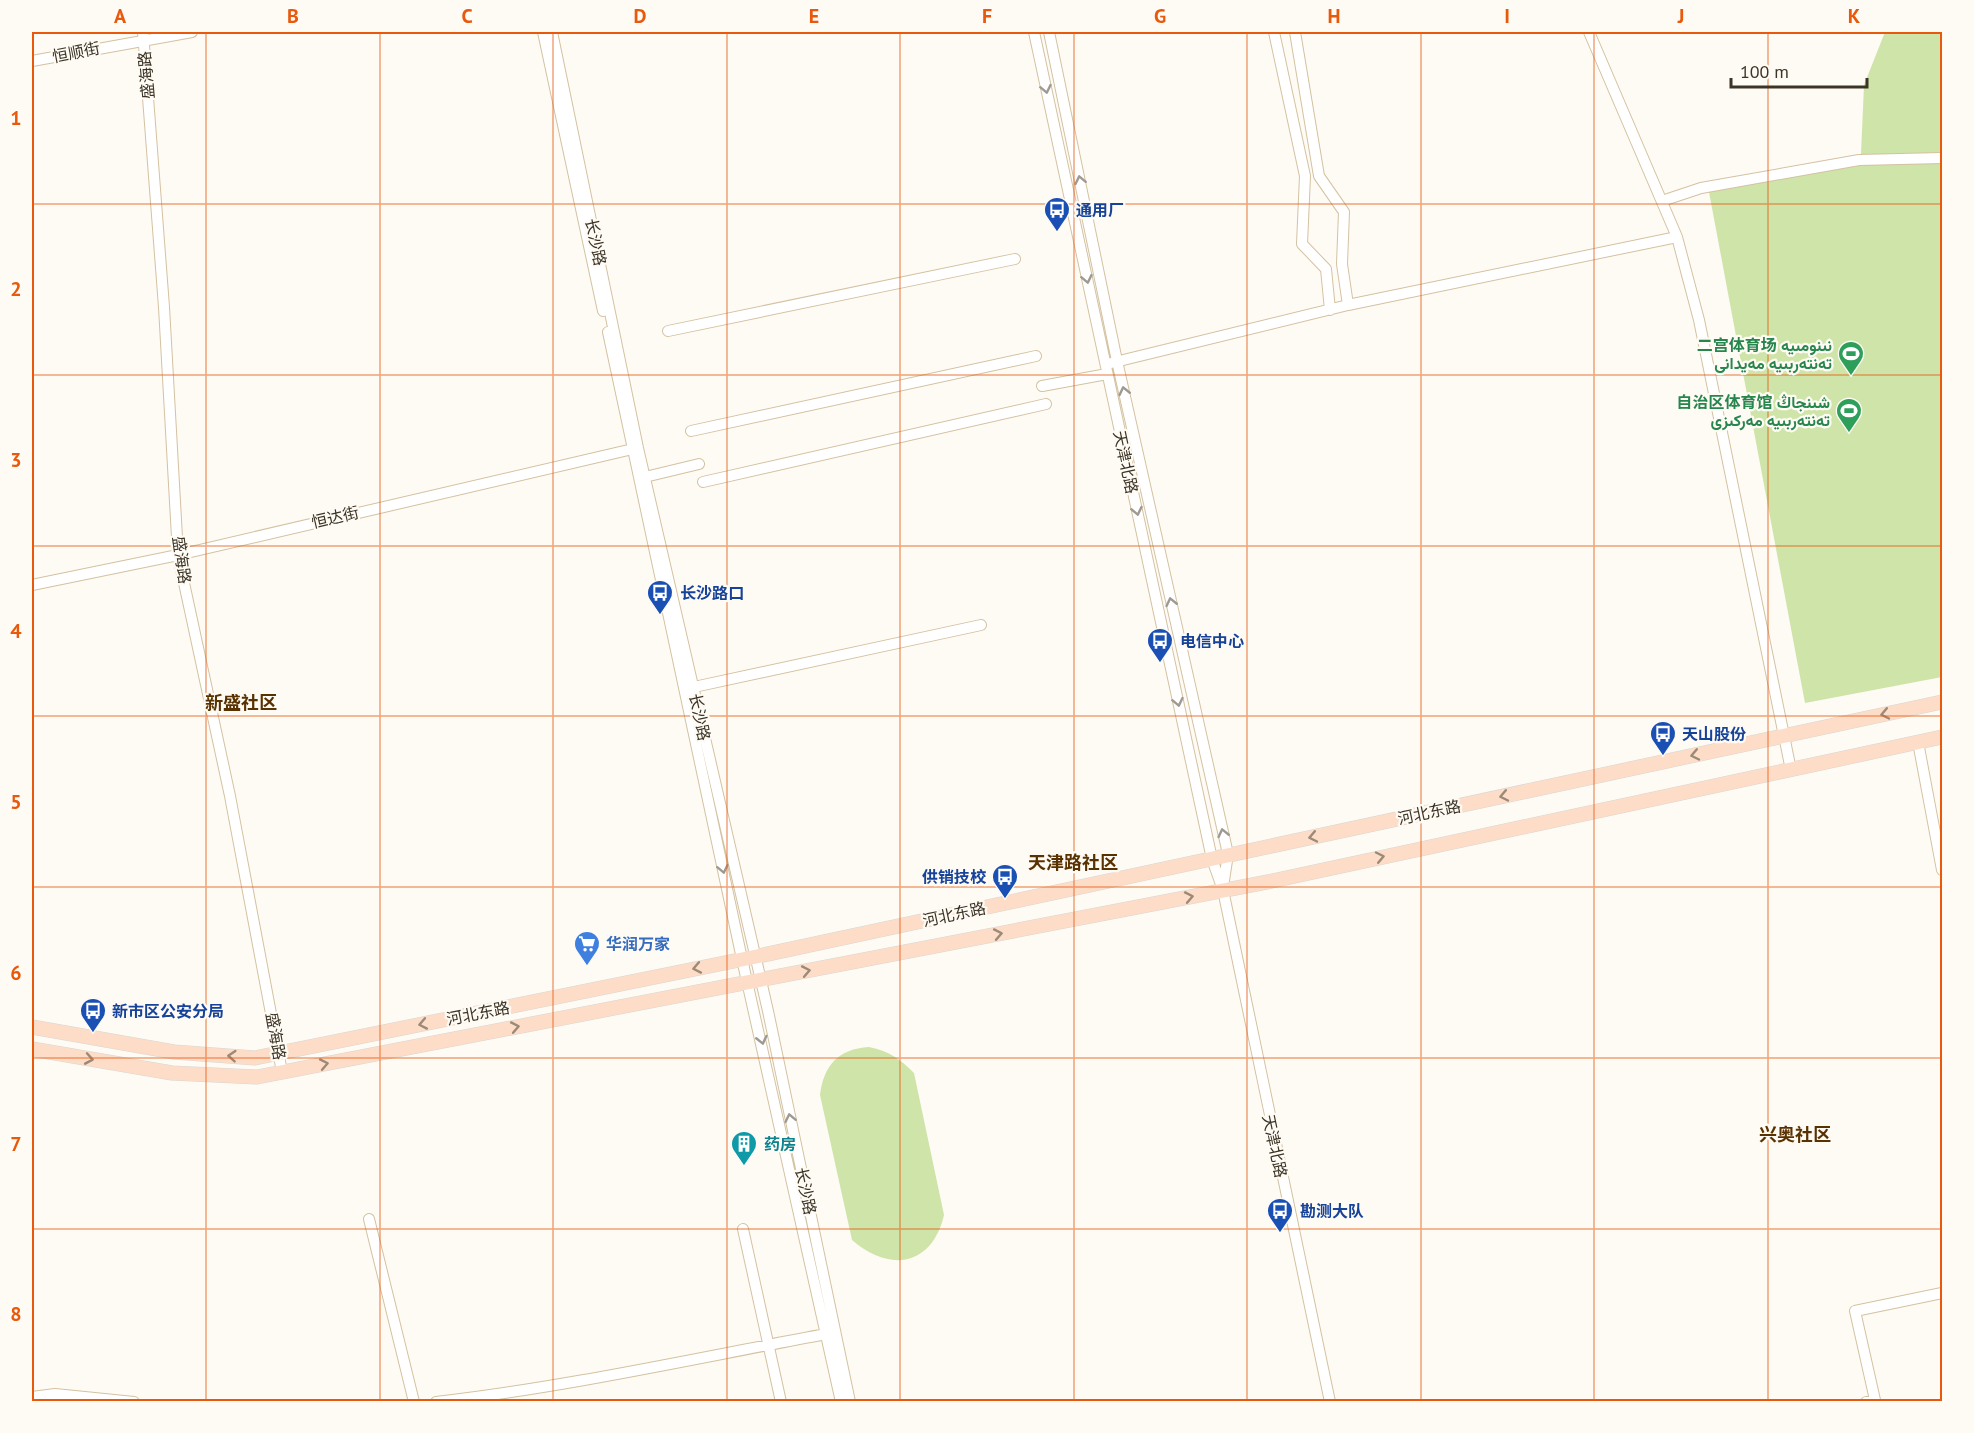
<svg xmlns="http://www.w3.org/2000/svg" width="1974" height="1433" font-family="'PT Sans',Vazirmatn,'Noto Sans SC',sans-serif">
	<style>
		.green { fill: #cee4a9 }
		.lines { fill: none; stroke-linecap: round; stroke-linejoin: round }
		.minor-casing { stroke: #d4c2a1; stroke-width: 12 }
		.major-casing { stroke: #d8d7d4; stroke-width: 15 }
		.minor { stroke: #fff; stroke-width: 10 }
		.major { stroke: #fdddc7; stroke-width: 14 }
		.oneway { stroke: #9e9a93 }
		.oneway2 { stroke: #9c8977 }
		.grid { fill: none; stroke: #e8590c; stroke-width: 1.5; stroke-opacity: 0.55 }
		.labels { text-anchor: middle; stroke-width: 4.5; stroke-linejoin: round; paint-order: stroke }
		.street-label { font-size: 16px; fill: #3c3527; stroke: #fefaf4 }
		.transit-label { font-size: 16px; font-weight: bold; fill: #164399; stroke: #fefaf4; text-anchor: start }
		.leisure-label { font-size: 16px; font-weight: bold; fill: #27864d; stroke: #fefaf4; text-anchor: end }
		.shop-label { font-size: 16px; font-weight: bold; fill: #366cbe; stroke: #fefaf4; text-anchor: start }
		.culture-label { font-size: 16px; font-weight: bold; fill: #0d838f; stroke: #fefaf4; text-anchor: start }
		.neighbourhood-label { font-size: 18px; font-weight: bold; fill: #593201; stroke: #fefaf4 }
		.neatline { fill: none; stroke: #e8590c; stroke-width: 2 }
		.grid-label { font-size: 20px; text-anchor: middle; font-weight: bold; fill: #e8590c }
	</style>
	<rect width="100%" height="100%" fill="#fefaf4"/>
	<path class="green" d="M1885 32H1942V677L1805 703 1709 192 1861 154 1864 85Z
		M869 1047C889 1051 900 1059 914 1073L944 1215C932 1266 890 1273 852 1240L820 1095C824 1065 838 1049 869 1047Z"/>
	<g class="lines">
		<defs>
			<path id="minor" d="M143 32 164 307 178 555 230 796 282 1072
				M543 32 603 311
				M552 32 638 448 768 1011 850 1402
				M1034 32 1212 859 1223 890 1330 1402
				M1049 32 1117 361 1228 854 1223 887
				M1274 32 1305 176 1302 244 1326 269 1330 310
				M1295 32 1319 176 1344 212 1342 264 1348 305
				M1589 32 1677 237 1699 320 1791 770
				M32 61 192 32
				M1662 201 1701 188 1859 160 1942 158
				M668 331 1015 259
				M608 332 742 959 841 1402
				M1111 363 1348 305 1677 237
				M1042 386 1107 374
				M691 431 1036 356
				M645 477 699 464
				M703 482 1046 404
				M32 585 178 555 637 448
				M694 687 981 625
				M1918 742 1942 870
				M369 1219 414 1402
				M743 1229 781 1402
				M32 1397 55 1394 134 1402
				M436 1402C567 1387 696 1358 826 1334
				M1866 1402 1875 1400 1855 1311 1942 1293"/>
			<path id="major" d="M32 1027 174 1052 255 1058 754 957 1942 702
				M32 1049 172 1073 257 1077 1272 881 1942 737"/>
		</defs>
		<use href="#minor" class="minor-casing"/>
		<use href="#major" class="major-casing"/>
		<use href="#minor" class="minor"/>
		<use href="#major" class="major"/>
	</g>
	<defs><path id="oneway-chevron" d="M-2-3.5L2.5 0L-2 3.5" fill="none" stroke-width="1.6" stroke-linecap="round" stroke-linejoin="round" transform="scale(1.5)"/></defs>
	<g class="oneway">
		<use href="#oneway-chevron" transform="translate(1046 89) rotate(78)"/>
		<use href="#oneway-chevron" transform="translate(1080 180) rotate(-102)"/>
		<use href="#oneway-chevron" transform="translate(1087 279) rotate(78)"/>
		<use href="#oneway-chevron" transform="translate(1124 391) rotate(-103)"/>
		<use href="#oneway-chevron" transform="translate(1137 511) rotate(78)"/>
		<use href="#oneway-chevron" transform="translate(1171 602) rotate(-103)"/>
		<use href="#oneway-chevron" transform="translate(1178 702) rotate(78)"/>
		<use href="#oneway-chevron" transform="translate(1223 833) rotate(-103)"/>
		<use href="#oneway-chevron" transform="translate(723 869) rotate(78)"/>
		<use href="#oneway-chevron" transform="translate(762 1040) rotate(77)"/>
		<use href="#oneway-chevron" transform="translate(790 1118) rotate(-102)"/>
	</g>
	<g class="oneway2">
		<use href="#oneway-chevron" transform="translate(1885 714) rotate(168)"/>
		<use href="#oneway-chevron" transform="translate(1695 755) rotate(168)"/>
		<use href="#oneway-chevron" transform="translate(1504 796) rotate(168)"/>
		<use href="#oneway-chevron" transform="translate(1313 837) rotate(168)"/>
		<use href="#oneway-chevron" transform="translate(1380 857) rotate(-12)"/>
		<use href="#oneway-chevron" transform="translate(1189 897) rotate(-11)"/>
		<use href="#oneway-chevron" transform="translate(998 934) rotate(-11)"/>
		<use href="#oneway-chevron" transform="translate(697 968) rotate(169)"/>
		<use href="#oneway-chevron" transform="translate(806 971) rotate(-11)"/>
		<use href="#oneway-chevron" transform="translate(423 1024) rotate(169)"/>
		<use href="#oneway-chevron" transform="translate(515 1027) rotate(-11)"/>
		<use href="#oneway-chevron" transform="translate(232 1056) rotate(-176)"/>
		<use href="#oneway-chevron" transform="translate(89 1059) rotate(10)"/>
		<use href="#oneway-chevron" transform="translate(324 1064) rotate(-11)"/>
	</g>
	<path class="grid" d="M206 32V1402M380 32V1402M553 32V1402M727 32V1402M900 32V1402M1074 32V1402M1247 32V1402M1421 32V1402M1594 32V1402M1768 32V1402M32 204H1942M32 375H1942M32 546H1942M32 716H1942M32 887H1942M32 1058H1942M32 1229H1942"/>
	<defs>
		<symbol id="bus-pin" viewBox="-11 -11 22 30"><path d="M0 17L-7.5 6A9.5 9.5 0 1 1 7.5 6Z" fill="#1a4fb4" stroke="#fefaf4"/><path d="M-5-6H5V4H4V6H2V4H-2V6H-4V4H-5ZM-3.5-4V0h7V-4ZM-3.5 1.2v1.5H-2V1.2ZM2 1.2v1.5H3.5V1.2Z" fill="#fff"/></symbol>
		<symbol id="stadium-pin" viewBox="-11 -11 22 30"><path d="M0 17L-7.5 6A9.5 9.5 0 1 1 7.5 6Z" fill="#2e9e5b" stroke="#fefaf4"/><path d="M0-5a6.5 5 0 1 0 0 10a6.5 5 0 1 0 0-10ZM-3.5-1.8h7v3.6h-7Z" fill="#fff"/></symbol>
		<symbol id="supermarket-pin" viewBox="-11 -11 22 30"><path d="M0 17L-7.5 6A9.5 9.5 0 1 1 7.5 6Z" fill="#3f7fe0" stroke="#fefaf4"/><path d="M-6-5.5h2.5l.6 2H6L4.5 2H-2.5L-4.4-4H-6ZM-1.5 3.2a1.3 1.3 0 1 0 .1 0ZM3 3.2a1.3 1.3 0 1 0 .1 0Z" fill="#fff"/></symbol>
		<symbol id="building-pin" viewBox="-11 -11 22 30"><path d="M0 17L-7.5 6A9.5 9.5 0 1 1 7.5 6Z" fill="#0f9aa8" stroke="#fefaf4"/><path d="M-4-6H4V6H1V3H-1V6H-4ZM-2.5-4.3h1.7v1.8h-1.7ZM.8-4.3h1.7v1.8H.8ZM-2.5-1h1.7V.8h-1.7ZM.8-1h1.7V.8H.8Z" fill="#fff"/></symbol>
	</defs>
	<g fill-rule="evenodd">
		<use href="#bus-pin" x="1042" y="195" width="30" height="40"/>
		<use href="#stadium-pin" x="1836" y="339" width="30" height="40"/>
		<use href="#stadium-pin" x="1834" y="396" width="30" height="40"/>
		<use href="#bus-pin" x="645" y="578" width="30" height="40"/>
		<use href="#bus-pin" x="1145" y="626" width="30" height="40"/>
		<use href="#bus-pin" x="1648" y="719" width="30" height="40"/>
		<use href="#bus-pin" x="990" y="862" width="30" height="40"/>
		<use href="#supermarket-pin" x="572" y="929" width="30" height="40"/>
		<use href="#bus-pin" x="78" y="996" width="30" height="40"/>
		<use href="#building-pin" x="729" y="1129" width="30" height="40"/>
		<use href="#bus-pin" x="1265" y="1196" width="30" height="40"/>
	</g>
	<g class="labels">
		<g class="street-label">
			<text transform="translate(76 52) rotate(-11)" y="6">恒顺街</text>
			<text transform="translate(146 75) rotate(-95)" y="6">盛海路</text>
			<text transform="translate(596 242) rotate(78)" y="6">长沙路</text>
			<text transform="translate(1126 462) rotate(78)" y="6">天津北路</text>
			<text transform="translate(335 517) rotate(-13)" y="6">恒达街</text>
			<text transform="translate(182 560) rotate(82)" y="6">盛海路</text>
			<text transform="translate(700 717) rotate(78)" y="6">长沙路</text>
			<text transform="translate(1429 812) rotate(-12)" y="6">河北东路</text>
			<text transform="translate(954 914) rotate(-12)" y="6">河北东路</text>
			<text transform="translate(478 1013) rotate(-11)" y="6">河北东路</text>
			<text transform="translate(276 1036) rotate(80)" y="6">盛海路</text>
			<text transform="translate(1275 1146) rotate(78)" y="6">天津北路</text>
			<text transform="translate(806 1191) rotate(78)" y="6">长沙路</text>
		</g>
		<g class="transit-label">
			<text x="1076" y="216">通用厂</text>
			<text x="680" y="599">长沙路口</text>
			<text x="1180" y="647">电信中心</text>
			<text x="1682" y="740">天山股份</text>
			<text x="986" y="883" text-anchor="end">供销技校</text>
			<text x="112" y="1017">新市区公安分局</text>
			<text x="1300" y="1217">勘测大队</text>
		</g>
		<g class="leisure-label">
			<text x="1832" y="351">二宫体育场 نىنومىيە<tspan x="1832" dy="18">تەنتەربىيە مەيدانى</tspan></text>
			<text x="1830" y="408">自治区体育馆 شىنجاڭ<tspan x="1830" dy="18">تەنتەربىيە مەركىزى</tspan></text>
		</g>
		<g class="shop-label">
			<text x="606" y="950">华润万家</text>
		</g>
		<g class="culture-label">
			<text x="764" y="1150">药房</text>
		</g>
		<g class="neighbourhood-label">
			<text x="241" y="709">新盛社区</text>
			<text x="1073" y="869">天津路社区</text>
			<text x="1795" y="1141">兴奥社区</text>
		</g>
	</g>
	<rect width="1974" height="1433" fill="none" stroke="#fefaf4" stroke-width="66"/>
	<path d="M1731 78v9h136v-9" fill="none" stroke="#3c3527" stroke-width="3"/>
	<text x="1740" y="78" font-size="18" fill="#3c3527" stroke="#fefaf4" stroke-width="4.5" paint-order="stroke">100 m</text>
	<rect x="33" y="33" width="1908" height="1367" class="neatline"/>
	<g class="grid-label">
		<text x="120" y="23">A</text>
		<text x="293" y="23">B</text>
		<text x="467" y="23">C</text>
		<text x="640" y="23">D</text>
		<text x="814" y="23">E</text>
		<text x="987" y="23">F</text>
		<text x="1160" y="23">G</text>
		<text x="1334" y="23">H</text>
		<text x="1507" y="23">I</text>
		<text x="1681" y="23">J</text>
		<text x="1854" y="23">K</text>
		<text x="16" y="125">1</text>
		<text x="16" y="296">2</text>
		<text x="16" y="467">3</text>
		<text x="16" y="638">4</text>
		<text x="16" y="809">5</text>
		<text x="16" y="980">6</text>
		<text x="16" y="1151">7</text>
		<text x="16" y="1321">8</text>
	</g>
</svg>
